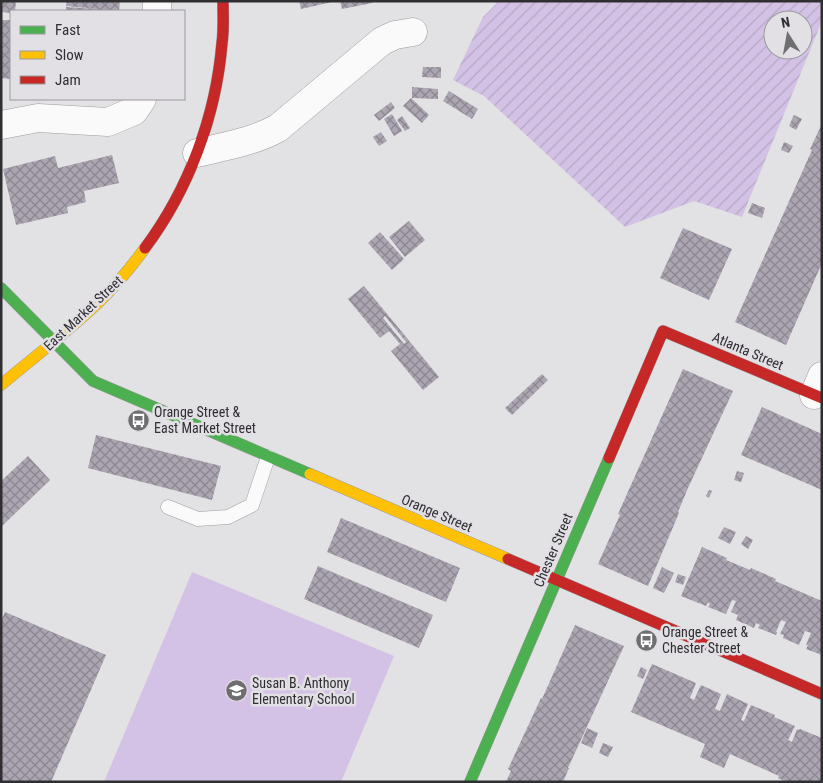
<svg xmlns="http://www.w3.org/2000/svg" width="823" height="783" font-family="'Roboto Condensed',sans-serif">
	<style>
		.park { fill: #d3c2e5 }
		.garden { fill: url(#garden-furrows); fill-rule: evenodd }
		.building { fill: url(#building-cross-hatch); fill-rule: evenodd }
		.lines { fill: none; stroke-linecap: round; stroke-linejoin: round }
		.lane-casing { stroke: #9d9c9e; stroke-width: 15 }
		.street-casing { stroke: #9d9c9e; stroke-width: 29 }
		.fast-casing { stroke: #9d9c9e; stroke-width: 12 }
		.slow-casing { stroke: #9d9c9e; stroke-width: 12 }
		.jam-casing { stroke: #9d9c9e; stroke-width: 12 }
		.lane { stroke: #fbfafb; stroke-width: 14 }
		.street { stroke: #fbfafb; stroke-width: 28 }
		.fast { stroke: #4caf50; stroke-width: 11 }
		.slow { stroke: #ffc107; stroke-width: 11 }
		.jam { stroke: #c62828; stroke-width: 11 }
		.labels { text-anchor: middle; stroke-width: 5; stroke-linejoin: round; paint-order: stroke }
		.street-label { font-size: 14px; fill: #2f2e30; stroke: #e2e0e5 }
		.poi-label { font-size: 14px; fill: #2f2e30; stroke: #e2e0e5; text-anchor: start }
	</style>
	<defs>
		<pattern id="garden-furrows" width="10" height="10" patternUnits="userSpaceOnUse" patternTransform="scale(1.25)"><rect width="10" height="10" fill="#d3c2e5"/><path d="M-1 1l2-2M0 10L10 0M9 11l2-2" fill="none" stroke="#b5a7c5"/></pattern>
		<pattern id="building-cross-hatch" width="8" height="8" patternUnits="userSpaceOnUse" patternTransform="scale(1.25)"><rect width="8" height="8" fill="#aca5b2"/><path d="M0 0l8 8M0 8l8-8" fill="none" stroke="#8c8791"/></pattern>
	</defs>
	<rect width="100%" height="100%" fill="#e2e1e4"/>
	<path class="park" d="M192 572 394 656 341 782H104Z"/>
	<path class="garden" d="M499 1H822V21L742 217 694 201 625 227 484 96 453 80 483 17ZM773 20H803V50H773Z"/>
	<path class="building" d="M1 1H16L15 11H11V13L1 12Z
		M67 1H120L119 11H66V7L98 9 66 6Z
		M299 1H331L332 2 301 9Z
		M340 1H372V3L342 9Z
		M1 20H11V79L1 78Z
		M423 67H441V78L422 77Z
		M412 87 438 89V99L412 98Z
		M449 91 478 109 472 119 443 101Z
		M411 98 429 115 422 123 403 106Z
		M391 102 395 108 379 121 374 115Z
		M392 114 402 131 394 136 384 119Z
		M794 115 802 119 796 130 789 126Z
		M402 116 410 128 405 131 397 120Z
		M822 124V263L786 345 735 322 812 150 810 149Z
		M381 132 387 141 379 146 373 137Z
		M784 142 793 146 789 153 781 150Z
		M112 155 119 183 84 191 86 202 67 207 68 213 16 225 3 169 55 156 58 168Z
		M752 203 765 208 762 218 748 213Z
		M409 221 425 240 405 257 389 237Z
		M683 228 732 249 709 300 660 278Z
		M380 232 404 259 392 270 368 243Z
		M364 286 439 377 423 390 391 351 400 344 389 331 380 338 348 299ZM385 316 406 342 404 344 383 318Z
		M683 369 733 391 688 488 678 512 679 513 648 586 598 564 620 515 618 514Z
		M542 374 548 380 512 415 505 408Z
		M762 407 822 434V490L741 455Z
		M96 435 221 466 212 500 88 468Z
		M28 456 50 480 1 527V481Z
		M737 471 744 473 741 482 734 480Z
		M709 490 712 491 709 498 706 496Z
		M341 518 460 568 446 602 327 552Z
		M724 527 736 532 730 544 718 538Z
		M746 536 753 540 748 549 741 544Z
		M702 547 727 558 726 560 750 570 751 568 776 579 775 581 822 601V655L806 649 808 645H806L811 633 805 631 799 645 783 638 784 635 780 634 786 622 781 620 776 632H777L776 635 758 628 760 625 756 623 754 628 736 620 738 615 731 612 736 601 732 600 726 614 708 607 710 604 708 602 706 606 681 596Z
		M318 566 433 615 419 648 304 599Z
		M662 567 674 573 664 593 653 588Z
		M678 574 686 577 683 585 675 582Z
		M5 612 106 655 51 782H1V621Z
		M575 625 624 646 568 768H569L563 782H506L511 771 508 769 541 698 542 699Z
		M652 664 696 683 690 698 694 700 701 685 721 694 715 709 720 711 727 694 748 704 741 720 744 721 751 705 775 715 774 717 795 726 788 740 792 742 797 729 799 730 800 729 822 738V782H786L778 778 779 776 730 754 724 768 700 757 705 744 631 712Z
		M641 667 647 670 643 679 637 676Z
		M587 728 598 733 592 748 581 743Z
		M603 743 613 747 608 757 599 753Z"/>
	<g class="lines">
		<defs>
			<path id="lane" d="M168 507 198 519 228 517 252 505 268 457"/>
			<path id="street" d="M157 1V11
				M1 125 38 118 108 122 134 111 142 99
				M197 153C224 146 253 142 278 128L382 41 395 35 413 32
				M814 395 822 376"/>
			<path id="fast" d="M1 288 93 381 310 474
				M470 782 609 458"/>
			<path id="slow" d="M1 385C34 357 69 331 101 300 117 284 132 266 145 248
				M310 474 508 559"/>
			<path id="jam" d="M145 248C189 189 216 116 222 43 224 29 223 15 223 1
				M609 458 663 331 822 398
				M508 559 822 694"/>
		</defs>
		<use href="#lane" class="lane-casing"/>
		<use href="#street" class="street-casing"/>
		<use href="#fast" class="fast-casing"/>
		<use href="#slow" class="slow-casing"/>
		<use href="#jam" class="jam-casing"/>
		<use href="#lane" class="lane"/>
		<use href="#street" class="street"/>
		<use href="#fast" class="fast"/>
		<use href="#slow" class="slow"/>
		<use href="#jam" class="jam"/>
	</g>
	<defs>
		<symbol id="bus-disc" viewBox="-11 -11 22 22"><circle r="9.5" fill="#6e6d6f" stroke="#e2e0e5"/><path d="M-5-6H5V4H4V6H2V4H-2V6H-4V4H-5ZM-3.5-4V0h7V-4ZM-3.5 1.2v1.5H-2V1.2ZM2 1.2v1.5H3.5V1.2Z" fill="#fff"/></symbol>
		<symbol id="school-disc" viewBox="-11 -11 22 22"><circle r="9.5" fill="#6e6d6f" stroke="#e2e0e5"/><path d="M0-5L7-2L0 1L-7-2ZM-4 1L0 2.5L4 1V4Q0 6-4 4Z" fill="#fff"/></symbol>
	</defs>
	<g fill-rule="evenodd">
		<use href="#bus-disc" x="126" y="408" width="25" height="25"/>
		<use href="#bus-disc" x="634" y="628" width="25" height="25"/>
		<use href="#school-disc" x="224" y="678" width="25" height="25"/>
	</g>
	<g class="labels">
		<g class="street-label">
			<text transform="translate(83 313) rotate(-43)" y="5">East Market Street</text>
			<text transform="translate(748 351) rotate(23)" y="5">Atlanta Street</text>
			<text transform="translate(437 513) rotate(23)" y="5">Orange Street</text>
			<text transform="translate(553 550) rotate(-67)" y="5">Chester Street</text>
		</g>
		<g class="poi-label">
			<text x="154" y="417">Orange Street &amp;<tspan x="154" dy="16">East Market Street</tspan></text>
			<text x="662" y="637">Orange Street &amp;<tspan x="662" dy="16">Chester Street</tspan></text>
			<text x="252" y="688">Susan B. Anthony<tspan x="252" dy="16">Elementary School</tspan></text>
		</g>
	</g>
	<rect width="823" height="783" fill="none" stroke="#2f2e30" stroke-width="5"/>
	<rect x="10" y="10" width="175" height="90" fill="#e2e0e5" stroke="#9a999d"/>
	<rect x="20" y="26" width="25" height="8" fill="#4caf50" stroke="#9a999d"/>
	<text x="55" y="35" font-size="15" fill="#2f2e30">Fast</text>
	<rect x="20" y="51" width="25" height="8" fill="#ffc107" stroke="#9a999d"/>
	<text x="55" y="60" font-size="15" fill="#2f2e30">Slow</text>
	<rect x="20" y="76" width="25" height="8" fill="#c62828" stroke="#9a999d"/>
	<text x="55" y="85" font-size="15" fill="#2f2e30">Jam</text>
	<g transform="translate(788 35) rotate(349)"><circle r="24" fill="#e2e0e5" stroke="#9a999d"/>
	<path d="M0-4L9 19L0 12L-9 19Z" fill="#6e6d6f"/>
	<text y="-8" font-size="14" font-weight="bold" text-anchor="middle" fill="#2f2e30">N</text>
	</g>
</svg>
